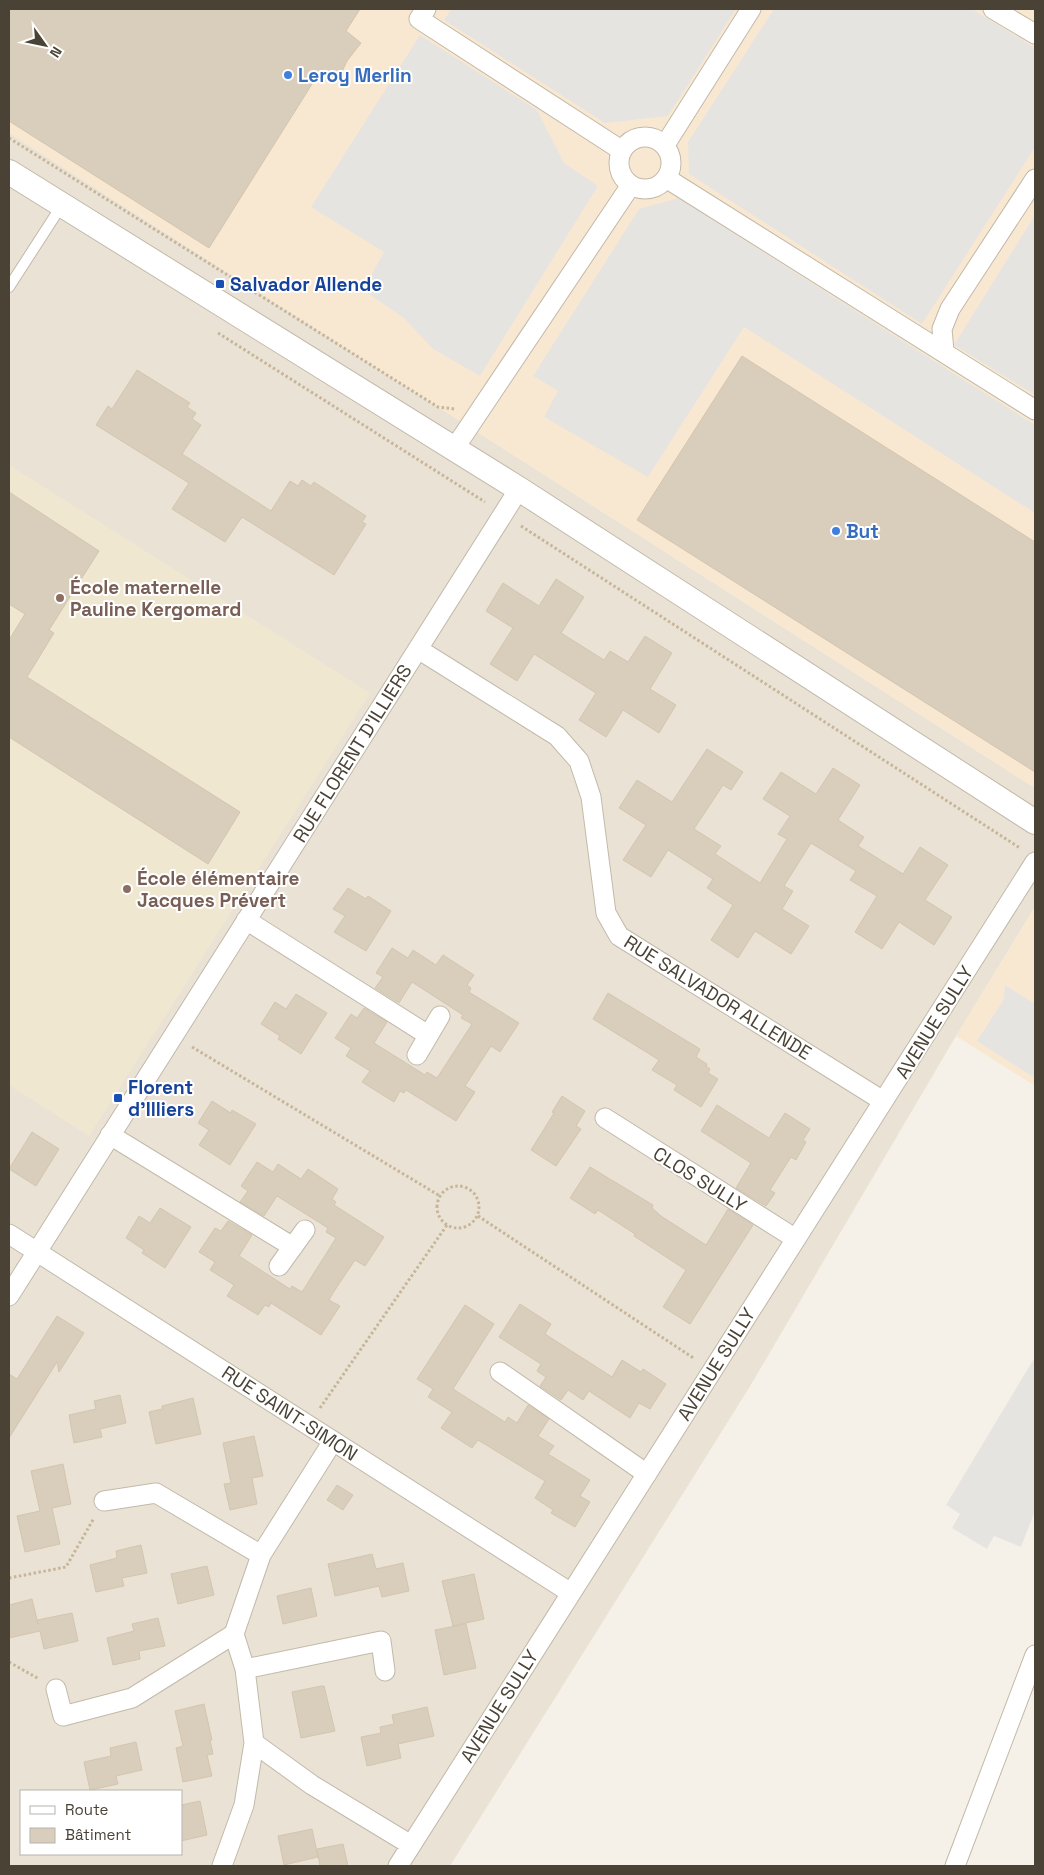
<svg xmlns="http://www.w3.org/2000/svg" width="1044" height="1875" font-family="'Space Grotesk',sans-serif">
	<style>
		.residential { fill: #eae3d5; fill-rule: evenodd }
		.commercial { fill: #f9e8d1 }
		.education { fill: #f0e7d0 }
		.parking { fill: #e6e4e0 }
		.building { fill: #d9cdbc; stroke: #d4c5ae }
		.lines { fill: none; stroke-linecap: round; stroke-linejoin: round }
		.service-casing { stroke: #c2b9a9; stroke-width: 12 }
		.minor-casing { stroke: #c2b9a9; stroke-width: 21 }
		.tertiary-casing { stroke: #c2b9a9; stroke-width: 26 }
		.path { stroke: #c6b599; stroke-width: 3; stroke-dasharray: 2.5 2.5; stroke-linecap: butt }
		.service { stroke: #fff; stroke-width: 10 }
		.minor { stroke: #fff; stroke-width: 19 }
		.tertiary { stroke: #fff; stroke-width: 24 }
		.shop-dot { fill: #3f7fe0; stroke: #fff; stroke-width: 2 }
		.transit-dot { fill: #1a4fb4; stroke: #fff; stroke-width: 2 }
		.education-dot { fill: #8d6e63; stroke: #fff; stroke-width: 2 }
		.labels { text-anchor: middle; stroke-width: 4; stroke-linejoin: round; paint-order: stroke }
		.shop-label { font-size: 19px; font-weight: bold; fill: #366cbe; stroke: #fff; text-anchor: start }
		.transit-label { font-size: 19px; font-weight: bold; fill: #164399; stroke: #fff; text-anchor: start }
		.education-label { font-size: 19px; font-weight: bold; fill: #785e54; stroke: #fff; text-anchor: start }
		.street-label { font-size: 19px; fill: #4a4235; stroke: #fff }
	</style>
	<rect width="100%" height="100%" fill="#f6f1e8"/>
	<path class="residential" d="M9 133 1035 788V907L956 1036 749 1388 450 1866H9ZM21 1791H181V1854H21Z"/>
	<path class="commercial" d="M9 9H1035V788L9 133Z
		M1035 907V1086L956 1036Z"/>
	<path class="education" d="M9 465 370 693 89 1136 9 1085Z"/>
	<path class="parking" d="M451 9H736L668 116 605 123 444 20Z
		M774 9H972L1035 48V147L922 324 689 174 688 142Z
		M420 35 537 110 564 163 598 186 480 376 433 349 404 318 363 290 384 252 311 207Z
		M678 198 1035 425V513L744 327 648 477 544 417 558 391 533 376 639 209Z
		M1035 215V395L954 345Z
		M1005 985 1035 1004V1078L977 1041 1004 999Z
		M1035 1357V1511L1021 1547 994 1536 987 1549 952 1528 960 1514 946 1505Z"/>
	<path class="building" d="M9 9H360L346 31 361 43 347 61 337 82 319 73 209 248 9 121Z
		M742 356 1035 542V772L637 520Z
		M137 370 190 403 187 407 196 413 192 419 201 425 182 454 271 511 290 481 298 486 302 480 311 486 314 482 366 516 362 522 366 524 334 575 242 517 225 542 172 509 189 483 96 425 108 406 112 409Z
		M9 492 99 551 49 630 54 633 27 677 240 812 208 864 9 737V640L25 614 9 604Z
		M556 579 584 597 561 633 604 660 610 651 628 662 645 636 672 653 650 689 676 705 659 733 623 710 606 737 579 720 596 693 534 654 517 681 490 664 513 628 486 611 503 583 539 606Z
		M707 749 743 772 731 790 723 785 694 829 721 846 715 854 760 883 787 839 778 834 790 816 763 799 781 772 816 794 833 768 860 785 838 820 864 837 858 846 903 874 920 847 948 865 925 900 952 917 934 945 899 922 882 949 855 932 877 896 850 880 856 871 811 843 784 886 793 891 782 909 809 926 791 954 755 931 738 958 711 940 733 905 707 888 713 879 668 850 651 877 623 860 646 825 619 808 637 780 672 802Z
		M348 888 366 899 368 896 391 911 366 951 334 932 345 916 333 909Z
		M392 948 408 958 413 950 436 965 443 955 474 975 467 985 471 988 469 992 519 1023 500 1052 491 1046 465 1086 475 1092 456 1121 406 1090 404 1093 400 1091 394 1102 362 1082 370 1071 346 1056 351 1048 335 1038 351 1014 357 1018 364 1008 387 1022 374 1043 425 1075 427 1072 437 1078 472 1024 461 1018 463 1015 412 982 399 1003 375 988 383 977 376 973Z
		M608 993 700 1049 696 1057 707 1064 706 1066 710 1069 708 1073 718 1079 701 1107 674 1090 677 1085 652 1070 659 1060 593 1019Z
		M296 994 327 1013 301 1054 278 1039 280 1036 261 1024 275 1002 286 1009Z
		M562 1096 585 1111 576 1126 581 1129 556 1166 531 1150 554 1113 552 1112Z
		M212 1101 231 1113 232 1110 256 1124 230 1165 199 1145 209 1130 198 1123Z
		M717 1105 769 1138 785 1113 810 1129 803 1140 806 1142 796 1160 791 1157 770 1190 775 1193 766 1206 736 1188 751 1163 701 1131Z
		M32 1132 59 1149 36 1186 9 1169Z
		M257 1162 273 1172 278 1164 301 1179 308 1169 338 1189 332 1199 336 1202 334 1205 384 1237 365 1266 355 1260 333 1293 329 1300 340 1306 321 1335 271 1303 269 1307 265 1305 258 1315 227 1296 234 1285 210 1270 215 1262 199 1252 215 1228 221 1231 228 1221 252 1235 239 1256 290 1289 292 1286 302 1292 336 1238 326 1232 328 1228 277 1196 264 1216 240 1202 248 1191 241 1186Z
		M590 1167 653 1205 652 1208 661 1216 706 1245 728 1209 753 1225 690 1324 663 1307 686 1270 634 1236 635 1234 598 1210 595 1214 570 1198Z
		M160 1208 191 1227 165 1268 142 1253 144 1250 126 1238 139 1216 150 1223Z
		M520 1304 551 1324 545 1334 612 1377 622 1360 641 1372 643 1369 666 1384 650 1409 639 1403 630 1418 589 1391 583 1400 568 1390 561 1400 540 1386 546 1377 537 1371 541 1364 499 1337Z
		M465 1305 494 1324 453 1389 505 1422 508 1417 517 1423 528 1405 549 1419 538 1436 554 1446 548 1454 590 1480 580 1496 590 1502 575 1527 551 1513 553 1510 535 1498 545 1481 478 1440 472 1448 441 1428 452 1412 428 1397 433 1389 417 1379Z
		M57 1316 84 1333 59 1372 57 1362 9 1438V1374L17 1379Z
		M120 1395 126 1423 100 1429 102 1437 74 1443 69 1415 96 1409 94 1401Z
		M193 1398 201 1434 156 1444 149 1412 162 1409V1406Z
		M254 1436 263 1476 252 1478 257 1504 230 1510 224 1484 231 1483 223 1443Z
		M63 1464 71 1504 52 1508 60 1544 25 1552 17 1516 40 1511 31 1471Z
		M337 1485 353 1495 343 1510 327 1500Z
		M141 1545 147 1573 122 1578 124 1586 96 1592 90 1565 117 1558 116 1551Z
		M372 1554 376 1569 403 1563 409 1591 382 1597 379 1586 335 1596 328 1564Z
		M207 1566 214 1595 178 1604 171 1574Z
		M474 1574 484 1619 453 1626 442 1581Z
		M311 1588 317 1616 283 1624 277 1596Z
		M32 1599 38 1624 37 1620 72 1613 78 1641 44 1649 40 1631 9 1638V1605Z
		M158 1618 165 1646 139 1651 140 1659 113 1665 107 1638 134 1631 132 1624Z
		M466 1624 476 1668 444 1675 435 1630Z
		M321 1686H324L335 1731 301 1738 292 1692Z
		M204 1704 212 1740H210L213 1754 207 1755 212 1776 183 1782 176 1748 183 1746 175 1711Z
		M427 1707 434 1736 398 1744 401 1758 367 1766 361 1737 381 1733 380 1727 394 1724 392 1715Z
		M136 1742 142 1770 116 1776 118 1784 90 1790 84 1762 111 1756 110 1748Z
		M200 1801 207 1835 181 1841V1805Z
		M312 1829 318 1857 284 1865 278 1836Z
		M343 1844 348 1866H320L317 1849Z"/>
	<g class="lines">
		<defs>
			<path id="service" d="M9 287 62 205"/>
			<path id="minor" d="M426 9 419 19 621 150
				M993 9 1035 34
				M619 163a26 26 0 1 1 52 0a26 26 0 1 1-52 0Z
				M665 145 751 9
				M666 178 1035 410
				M944 351 942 329 950 309 1035 179
				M454 449 631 185
				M418 649 557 736 579 761 591 797 606 913 619 936 883 1101
				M246 920 428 1035
				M417 1055 440 1016
				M605 1118 796 1239
				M110 1135 293 1247
				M9 1234 571 1593
				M279 1266 305 1230
				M9 1296 519 489
				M500 1372 647 1474
				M333 1441 261 1555 234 1634 245 1669 254 1743 312 1785 411 1845
				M104 1501 156 1493 261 1555
				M245 1669 381 1641 385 1671
				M56 1689 63 1716 132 1698 234 1634
				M222 1866 244 1805 254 1743
				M398 1866 1035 862
				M955 1866 1035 1655"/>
			<path id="tertiary" d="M9 172 519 489 1035 822"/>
		</defs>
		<use href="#service" class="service-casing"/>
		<use href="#minor" class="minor-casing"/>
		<use href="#tertiary" class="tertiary-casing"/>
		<path class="path" d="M9 138 438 407 455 409
			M218 333 485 502
			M521 526 1020 848
			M192 1047 440 1196
			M437 1207a21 21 0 1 1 42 0a21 21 0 1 1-42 0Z
			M478 1216 695 1359
			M320 1408 447 1225
			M9 1578 66 1567 94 1518
			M9 1662 39 1679"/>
		<use href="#service" class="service"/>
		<use href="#minor" class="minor"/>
		<use href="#tertiary" class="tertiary"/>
	</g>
	<g class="shop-dot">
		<circle cx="288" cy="75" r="5"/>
		<circle cx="836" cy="531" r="5"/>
	</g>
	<g class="transit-dot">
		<rect x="215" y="279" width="10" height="10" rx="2.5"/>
		<rect x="113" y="1093" width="10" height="10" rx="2.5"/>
	</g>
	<g class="education-dot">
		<circle cx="60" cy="598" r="5"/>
		<circle cx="127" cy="889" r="5"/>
	</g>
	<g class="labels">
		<g class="shop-label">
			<text x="298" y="82">Leroy Merlin</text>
			<text x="846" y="538">But</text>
		</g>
		<g class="transit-label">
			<text x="230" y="291">Salvador Allende</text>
			<text x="128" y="1094">Florent<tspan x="128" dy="22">d'Illiers</tspan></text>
		</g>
		<g class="education-label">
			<text x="70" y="594">École maternelle<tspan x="70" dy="22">Pauline Kergomard</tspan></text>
			<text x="137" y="885">École élémentaire<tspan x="137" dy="22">Jacques Prévert</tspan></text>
		</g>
		<g class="street-label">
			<text transform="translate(352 753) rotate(-58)" y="7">RUE FLORENT D'ILLIERS</text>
			<text transform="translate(718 997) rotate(32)" y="7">RUE SALVADOR ALLENDE</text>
			<text transform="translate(934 1022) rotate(-58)" y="7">AVENUE SULLY</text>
			<text transform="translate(700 1179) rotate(32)" y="7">CLOS SULLY</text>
			<text transform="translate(716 1364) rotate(-58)" y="7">AVENUE SULLY</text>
			<text transform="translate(290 1413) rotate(33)" y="7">RUE SAINT-SIMON</text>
			<text transform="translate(499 1706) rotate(-58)" y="7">AVENUE SULLY</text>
		</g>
	</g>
	<rect width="1044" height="1875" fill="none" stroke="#4a4235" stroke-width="20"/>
	<rect x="20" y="1790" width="162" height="65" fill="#ffffff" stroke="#b7b3ae"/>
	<rect x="30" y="1806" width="25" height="8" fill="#ffffff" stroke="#b7b3ae"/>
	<text x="65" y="1815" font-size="15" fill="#4a4235">Route</text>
	<rect x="30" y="1828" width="25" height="15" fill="#d9cdbc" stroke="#b7b3ae"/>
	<text x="65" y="1840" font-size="15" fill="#4a4235">Bâtiment</text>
	<g transform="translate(45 45) rotate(123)" stroke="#ffffff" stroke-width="4" paint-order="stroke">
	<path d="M0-4L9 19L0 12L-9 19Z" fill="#4a4235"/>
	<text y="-8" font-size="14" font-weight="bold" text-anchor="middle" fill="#4a4235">N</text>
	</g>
</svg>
